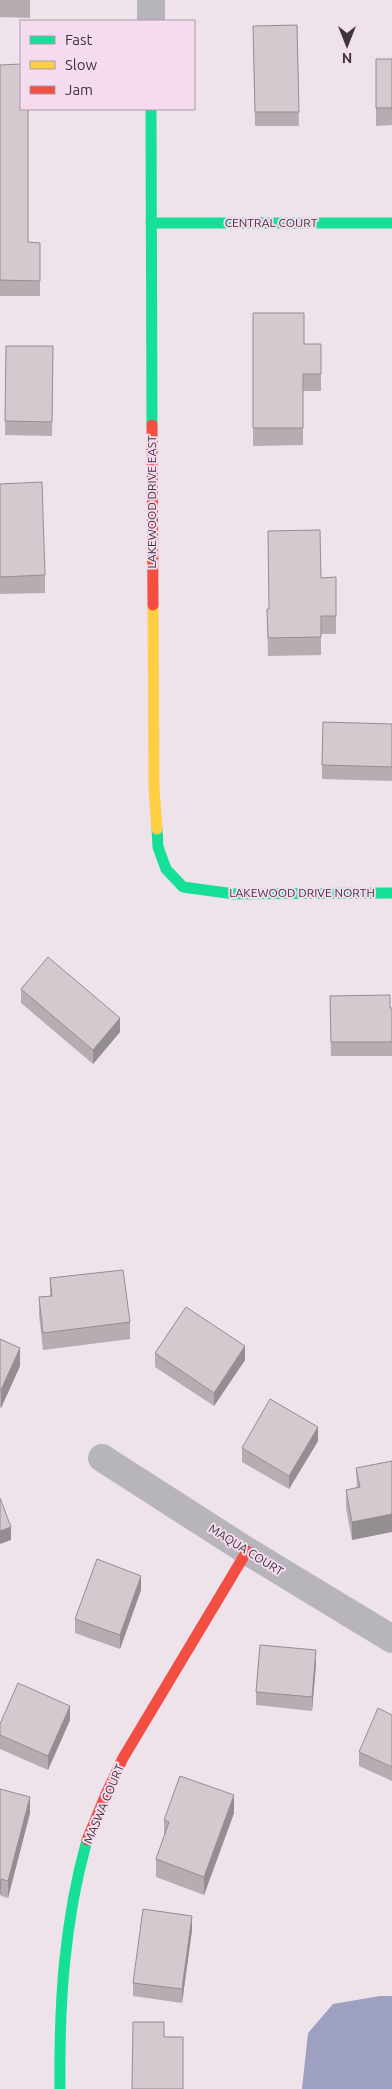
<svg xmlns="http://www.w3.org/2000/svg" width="392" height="2089" font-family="Ubuntu,sans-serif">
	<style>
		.water { fill: #9ea0c1 }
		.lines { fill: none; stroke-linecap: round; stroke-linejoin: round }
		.street { stroke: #b8b4bb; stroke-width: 28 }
		.fast { stroke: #16e098; stroke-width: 11 }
		.slow { stroke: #ffcf43; stroke-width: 11 }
		.jam { stroke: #f24e42; stroke-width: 11 }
		.wall { fill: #b6adb2 }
		.shaded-wall { fill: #948d91 }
		.building { fill: #d4c9cf; stroke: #948d91 }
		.labels { text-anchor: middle; stroke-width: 4; stroke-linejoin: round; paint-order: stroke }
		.street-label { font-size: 12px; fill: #3e343c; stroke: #f4dcee }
	</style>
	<rect width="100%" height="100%" fill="#eee2eb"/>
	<path class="water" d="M380 1996H392V2089H302L308 2033 333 2004Z"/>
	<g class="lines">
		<path class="street" d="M151 21V0
			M102 1458 247 1551 392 1639"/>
		<path class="fast" d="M151 109 152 425
			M151 223H392
			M157 829 158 847 166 869 183 887 234 894 392 893
			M60 2089C59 2004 64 1922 87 1840"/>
		<path class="slow" d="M153 605 154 789 157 829"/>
		<path class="jam" d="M152 425 153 605
			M87 1840 106 1794 123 1758 247 1551"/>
	</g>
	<path class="wall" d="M0 0H30V18L0 17Z
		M297 25 299 126H255L253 26Z
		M376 59H392V125L376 126Z
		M0 65 28 242 40 243V296H0Z
		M253 313 304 344H321V391H303V445L253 446Z
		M6 346H53L52 436 5 435Z
		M0 484 45 575V593L0 594Z
		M336 577V634H321V655L268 656 267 609H269L321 578Z
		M392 724V781L322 779V765Z
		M21 989 120 1032 93 1064 21 1003Z
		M330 996 392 1008V1056H331Z
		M50 1278 130 1322V1339L43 1350 39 1315V1297L50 1296Z
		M0 1339 20 1366 1 1408 0 1407Z
		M155 1353 245 1360 214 1406 155 1367Z
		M318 1441 289 1489 242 1462V1448Z
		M392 1461 352 1540 346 1508V1490L357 1488 356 1468Z
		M141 1590 120 1649 75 1633V1619Z
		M316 1664 312 1711 256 1705V1692Z
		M392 1715V1781L359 1766V1752Z
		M70 1720 48 1770 0 1749V1724Z
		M0 1789 30 1813 8 1898 1 1896Z
		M234 1813 204 1895 156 1877V1859L164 1838V1820Z
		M192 1930 182 2003 133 1996V1983Z"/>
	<path class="shaded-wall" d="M120 1018V1032L93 1064V1050Z
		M245 1346V1360L214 1406V1393Z
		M20 1348V1366L1 1408V1390Z
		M318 1427V1441L289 1489V1476Z
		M392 1514V1532L352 1540V1522Z
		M11 1527V1540L0 1544V1531Z
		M141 1576V1590L120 1649V1635Z
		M316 1650V1664L312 1711V1697Z
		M70 1706V1720L48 1770V1756Z
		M234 1795V1813L204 1895V1877Z
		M30 1797V1813L8 1898V1881Z
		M192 1916V1930L182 2003V1989Z"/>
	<path class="building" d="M297 25 299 112H255L253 26Z
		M376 59H392V108H376Z
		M21 64V109H28V242L40 243V281L0 280V65Z
		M253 313H304V344H321V374H303V428H253Z
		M6 346H53L52 422 5 421Z
		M42 482 45 575 0 577V484Z
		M320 530 321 578 336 577V616H321V637L268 638 267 609H269L268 531Z
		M323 722 392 724V767L322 765Z
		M48 957 120 1018 93 1050 21 989Z
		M390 995V1008H392V1042H331L330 996Z
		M123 1270 130 1322 43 1333 39 1297 52 1296 50 1278Z
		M186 1307 245 1346 214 1393 155 1353Z
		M0 1339 20 1348 1 1390H0Z
		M270 1399 318 1427 289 1476 242 1448Z
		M392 1461V1514L352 1522 346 1490 360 1487 356 1468Z
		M0 1498 11 1527 0 1531Z
		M97 1559 141 1576 120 1635 75 1619Z
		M260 1645 316 1650 312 1697 256 1692Z
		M18 1683 70 1706 48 1756 0 1735V1724Z
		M378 1708 392 1715V1767L359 1752Z
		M180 1776 234 1795 204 1877 156 1859 169 1822 164 1820Z
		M0 1789 30 1797 8 1881 1 1879 0 1895Z
		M143 1909 192 1916 182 1989 133 1983Z
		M133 2022H164V2037H183V2089H132Z"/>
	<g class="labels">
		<g class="street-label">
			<text x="271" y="227">CENTRAL COURT</text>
			<text transform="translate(152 502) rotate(-90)" y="4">LAKEWOOD DRIVE EAST</text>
			<text x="302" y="897">LAKEWOOD DRIVE NORTH</text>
			<text transform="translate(246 1550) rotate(32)" y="4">MAQUA COURT</text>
			<text transform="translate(104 1804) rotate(-67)" y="4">MASWA COURT</text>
		</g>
	</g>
	<rect x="20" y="20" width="175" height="90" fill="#f4dcee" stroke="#ab99a7"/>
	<rect x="30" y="36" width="25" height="8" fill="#16e098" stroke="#ab99a7"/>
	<text x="65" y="45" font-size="15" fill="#3e343c">Fast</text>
	<rect x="30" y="61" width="25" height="8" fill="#ffcf43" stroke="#ab99a7"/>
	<text x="65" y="70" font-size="15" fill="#3e343c">Slow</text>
	<rect x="30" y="86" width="25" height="8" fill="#f24e42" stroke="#ab99a7"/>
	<text x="65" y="95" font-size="15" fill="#3e343c">Jam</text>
	<g transform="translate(347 45) rotate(180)" stroke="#f4dcee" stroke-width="4" paint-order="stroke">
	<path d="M0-4L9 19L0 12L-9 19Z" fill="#3e343c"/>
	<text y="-8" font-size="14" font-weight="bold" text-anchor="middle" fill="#3e343c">N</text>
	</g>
</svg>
